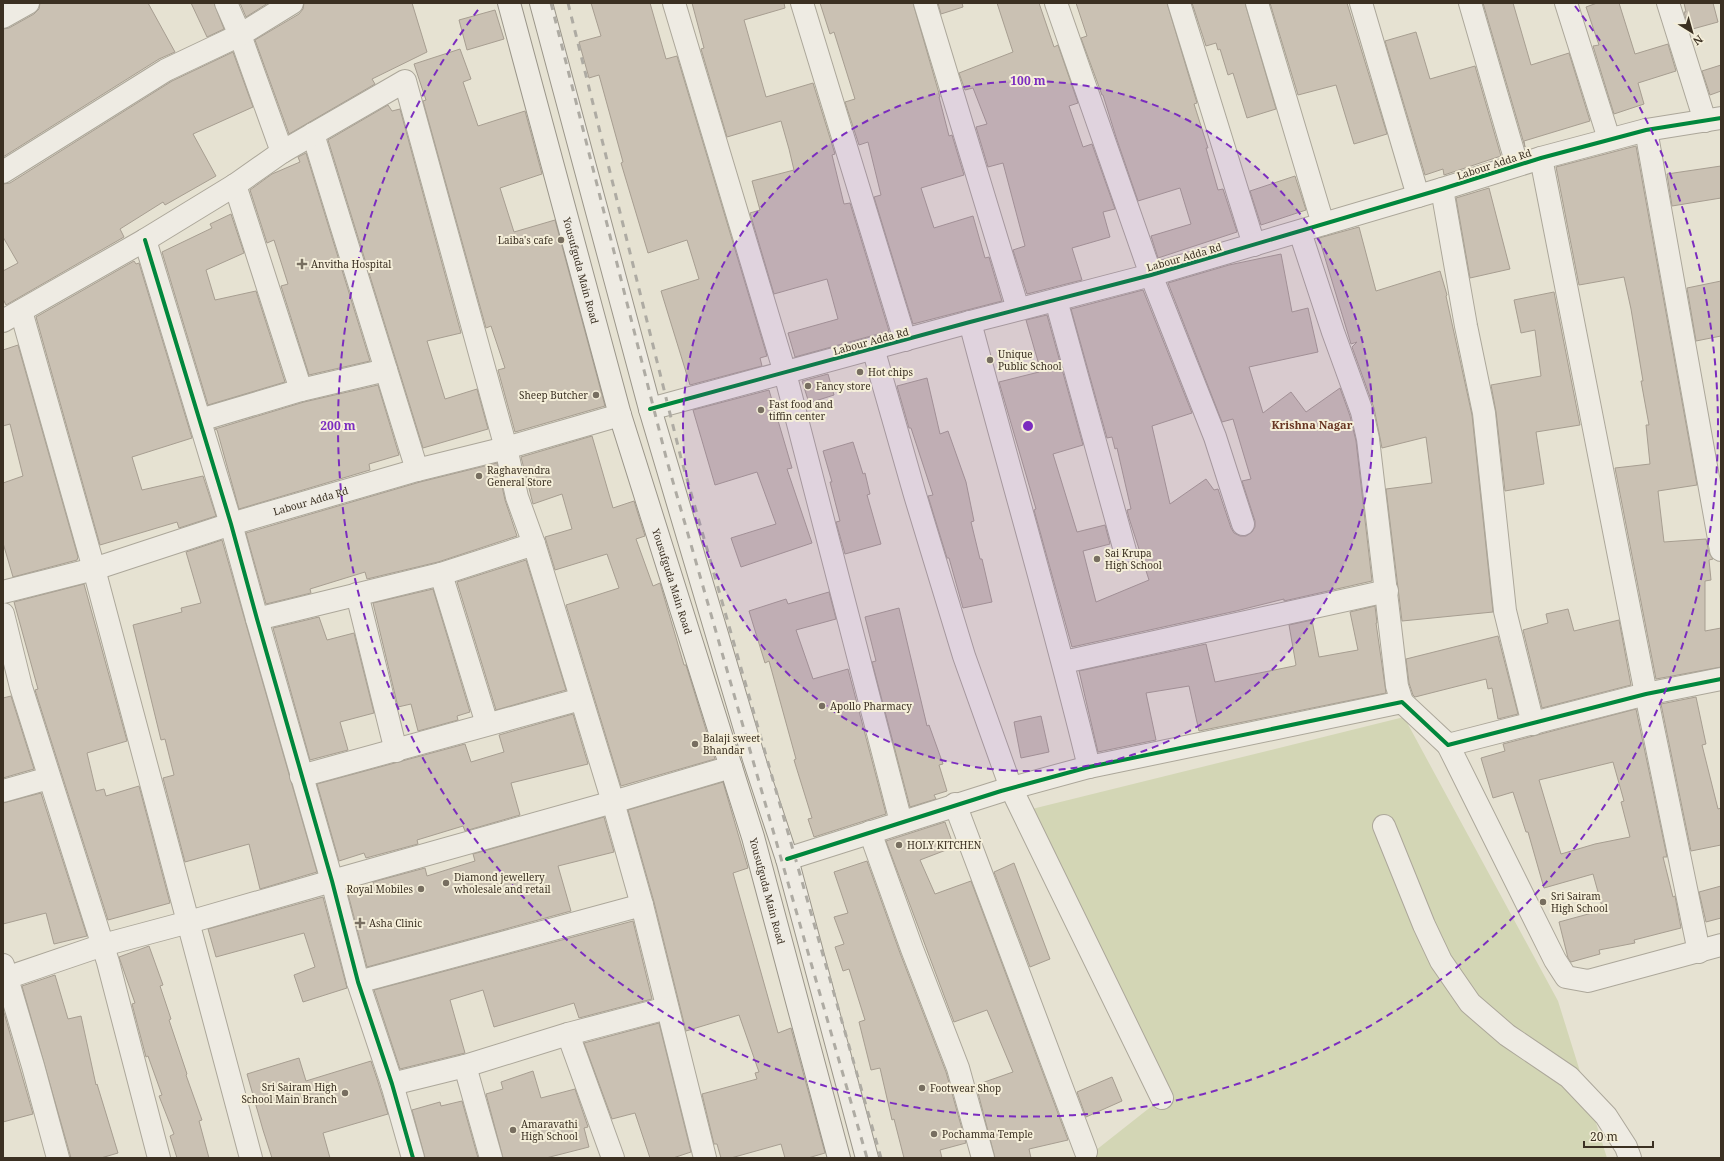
<svg xmlns="http://www.w3.org/2000/svg" width="1724" height="1161" font-family="'Noto Serif',serif">
	<style>
		.green { fill: #d3d6b5 }
		.building { fill: #cac1b3; stroke: #a79e91; fill-rule: evenodd }
		.lines { fill: none; stroke-linecap: round; stroke-linejoin: round }
		.minor-casing { stroke: #aca79a; stroke-width: 24 }
		.secondary-casing { stroke: #9b968a; stroke-width: 24 }
		.minor { stroke: #eeebe3; stroke-width: 22 }
		.secondary { stroke: #eeebe3; stroke-width: 22 }
		.rail { stroke: #aeaba3; stroke-width: 3; stroke-dasharray: 7 7; stroke-linecap: butt }
		.cycleway-casing { stroke: #f5efda; stroke-width: 6 }
		.cycleway { stroke: #00873e; stroke-width: 4 }
		.ring { fill: none; stroke: #7b2cbf; stroke-width: 2; stroke-dasharray: 7 5 }
		.poi-dot { fill: #776e60; stroke: #f5efda; stroke-width: 1.5 }
		.labels { text-anchor: middle; stroke-width: 4; stroke-linejoin: round; paint-order: stroke }
		.street-label { font-size: 10px; fill: #3b3022; stroke: #f5efda }
		.poi-label { font-size: 10px; fill: #3b3022; stroke: #f5efda; text-anchor: start }
		.neighbourhood-label { font-size: 11px; font-weight: bold; fill: #673522; stroke: #f5efda }
		.centre { fill: #7b2cbf; stroke: #f5efda; stroke-width: 2 }
		.ring-label { font-size: 12px; text-anchor: middle; font-weight: bold; fill: #7b2cbf; stroke: #f5efda; stroke-width: 4; stroke-linejoin: round; paint-order: stroke }
	</style>
	<rect width="100%" height="100%" fill="#e6e2d2"/>
	<path class="green" d="M1404 717 1558 1001 1607 1158H1086L1162 1098 1032 809Z"/>
	<path class="building" d="M40 3H148L175 52 159 59 3 157V29L9 28 34 14 39 9Z
		M191 3H214L224 29 207 37Z
		M240 3H268L246 17Z
		M304 3H412L427 52 372 79 375 84 289 134 255 40 299 14 303 9Z
		M591 3H650L666 59 677 56 767 356 760 358 762 366 690 385 661 291 699 279 687 240 648 253 621 163 623 162 599 75 589 78 579 42 601 36Z
		M692 3H784L785 8 744 20 766 97 813 83 835 154 832 155 844 204 850 203 889 331 795 357 788 333 838 319 827 279 774 294 750 213 760 210 752 181 794 170 789 149 781 121 727 137 701 49 704 48Z
		M820 3H913L940 97H939L949 136 952 135 964 175 921 188 934 228 973 216 985 258 989 257 1002 301 913 324 874 197 881 195 868 142 859 145 845 102 855 99 834 32 830 34Z
		M938 3H962L963 7 941 14Z
		M997 3H1039L1054 47 1058 45 1078 103 1069 106 1083 147 1092 144 1115 209 1103 212 1110 237 1072 248 1082 280 1027 294 1013 250 1025 246 1003 163 988 167 976 127 987 124 973 88 965 90 959 73 1013 52Z
		M1076 3H1167L1197 103 1194 104 1208 148H1206L1218 190 1223 189 1237 232 1158 258 1151 236 1191 224 1180 188 1138 201 1116 137 1103 95H1102L1081 38 1087 36Z
		M1192 3H1245L1276 109 1247 118 1233 73 1228 75 1220 49 1218 50 1216 43 1206 46Z
		M1270 3H1347L1387 134 1354 144 1336 85 1298 95Z
		M1483 3H1513L1531 65 1569 53 1590 121 1524 141 1525 147Z
		M1597 3H1619L1635 54 1668 44 1676 71 1638 83 1644 104 1614 114 1593 46 1599 45 1586 7Z
		M1684 3H1713L1718 22 1689 30 1684 12H1686Z
		M495 10 504 39 467 50 459 20Z
		M1416 32 1430 79 1475 66 1501 156 1444 175 1443 169 1425 175 1385 41Z
		M460 49 471 79 463 82 478 126 525 111 542 174 500 188 514 232 555 220 605 406 515 432 498 370 505 368 491 326 486 328 423 101 426 100 414 64Z
		M233 52 253 107 193 134 216 176 165 205 163 202 120 229 124 237 6 305 3 299V271L18 263 3 237V184L10 183 172 81Z
		M1721 65V91L1710 95 1702 71Z
		M388 105 392 111 400 109 461 333 427 341 445 399 477 389 488 429 423 448 328 140Z
		M1636 146 1697 485 1658 491 1664 542 1706 539 1709 553 1713 559 1709 560 1711 580 1705 581V631L1721 628V667L1656 679 1615 468 1650 464 1646 425H1649L1641 381H1643L1631 309 1624 277 1579 285 1556 167Z
		M306 153 370 361 309 375 281 286 288 284 274 240 267 243 250 190 272 174 300 162 298 157Z
		M1721 166V198L1672 206 1667 174Z
		M1295 176 1306 210 1261 225 1250 191Z
		M1489 188 1510 269 1470 278 1456 198Z
		M231 214 244 253 206 270 215 300 256 291 285 382 208 405 162 252 212 228 210 224Z
		M1359 227 1376 291 1440 271 1447 295 1446 296 1472 415 1493 612 1402 621 1386 489 1432 483 1426 437 1382 448 1374 408 1352 347 1357 342 1351 344 1319 238Z
		M1281 254 1292 312 1308 308 1318 352 1249 367 1263 413 1291 392 1306 412 1340 388 1350 416 1356 441 1372 581 1284 601V599L1236 611 1072 647 1034 510 1036 509 999 382 1039 372 1037 366 1039 365 1026 320 1047 315 1083 445 1053 454 1077 532 1105 525 1110 544 1083 551 1096 602 1149 580 1129 518 1127 510 1131 509 1117 448 1115 449 1112 437 1107 438 1071 309 1143 290 1192 413 1152 426 1170 504 1206 479 1214 490 1218 489 1231 528 1234 533 1240 536H1246L1252 532 1255 527V521L1242 481 1251 479 1233 419 1222 422 1168 283 1229 265Z
		M134 261 136 264 139 263 192 438 132 457 142 490 203 476 216 516 179 528 177 522 100 545 36 317Z
		M1721 281V336L1696 341 1687 288Z
		M1554 292 1580 425 1536 432 1544 484 1505 491 1496 412 1491 385 1541 376 1535 330 1521 333 1514 300Z
		M18 345 78 557 77 560 13 577 3 543V483L23 476 10 424 3 426V350Z
		M828 374 834 395 809 403 802 381Z
		M927 378 940 434 948 431 966 482 974 521 971 522 980 559H982L992 602 963 608 949 558H947L928 496 933 495 911 428H909L897 386Z
		M378 385 399 455 369 464 370 470 239 509 217 430 215 429 304 402Z
		M769 390 792 468 787 469 812 543 741 567 731 538 776 524 757 472 715 485 693 410Z
		M592 436 613 508 634 501 645 536 636 539 653 586 660 583 684 665H686L715 759 621 786 566 605 619 588 607 554 555 570 545 537 572 529 562 494 533 504 521 457Z
		M853 442 863 474 865 473 870 494 867 495 881 544 845 554 836 522 840 521 830 482H832L823 451Z
		M497 463 505 500 517 536 438 562 367 579 365 572 310 589 311 593 266 604 246 533 420 482Z
		M222 540 317 872 260 889 249 844 185 862 163 778 174 775 165 739 161 740 133 625 182 612 181 608 201 603 186 552Z
		M526 560 566 690 496 710 457 582Z
		M84 584 127 741 87 753 96 791 104 789 106 796 139 786 170 903 108 920 35 690 38 689 14 602Z
		M433 589 470 712 457 716 458 720 418 731 411 704 398 707 373 603Z
		M829 592 836 619 796 630 813 679 848 669 886 814 814 837 808 819 812 818 794 760 796 759 769 661 765 663 749 611 786 599 788 604Z
		M1375 606 1377 623H1376L1386 693 1199 731 1189 686 1146 693 1156 740 1098 752 1079 671 1206 644 1215 682 1294 666 1296 665 1289 625 1312 620 1319 657 1358 650 1350 612Z
		M899 608 927 726 929 725 943 764 939 765 947 791 934 795 936 799 910 807 872 662 876 661 865 617Z
		M1568 609 1574 631 1619 620 1631 685 1542 708 1523 630 1548 623 1546 614Z
		M319 617 327 640 354 633 374 713 340 722 348 750 310 760 273 628Z
		M1498 636 1518 714 1498 719 1492 688 1488 689 1486 679 1415 697 1413 695 1409 683 1406 659Z
		M11 696 34 769 3 778V698Z
		M1696 697 1706 744 1702 745 1718 809 1721 808V845L1691 851 1661 704Z
		M1636 709 1667 857H1663L1673 897 1675 896 1681 928 1634 940 1635 943 1599 950 1600 954 1571 962 1568 958 1559 922 1603 910 1593 874 1544 888 1528 832H1526L1513 792 1493 798 1481 758 1505 751 1503 744ZM1613 762 1624 801 1621 802 1630 837 1595 844 1561 854 1539 780Z
		M573 714 588 764 511 783 520 815 465 831 463 826 417 840 418 844 366 858 364 853 339 861 317 784 465 744 471 762 504 752 499 735Z
		M1041 716 1049 752 1021 758 1014 722Z
		M723 782 748 868 733 873 778 1033 791 1028 825 1153 808 1158H785L781 1144 731 1158H721L717 1144H714L702 1094 757 1079 755 1073 759 1072 739 1015 686 1031 654 902 628 810Z
		M41 793 87 936 54 944 46 913 3 924V803Z
		M604 817 614 852 558 866 571 911 367 967 348 894 374 887 373 882 425 868 427 876 475 861 473 854Z
		M945 822 954 847 920 860 935 894 971 881 1068 1140 1029 1149 1031 1158H995L976 1085 1013 1072 987 1010 954 1022 886 841Z
		M867 861 900 953 946 1072 966 1143 940 1150 942 1158H904L894 1119 892 1120 880 1068 871 1070 859 1022 865 1020 849 969 843 971 835 947 844 944 834 917 848 913 834 872Z
		M1014 863 1050 959 1030 967 994 872Z
		M1721 886V918L1706 922 1699 892Z
		M323 897 347 988 303 1002 294 975 315 967 304 933 216 957 208 929Z
		M633 921 652 999 579 1018 574 1003 494 1027 483 990 450 1000 465 1053 400 1069 374 990Z
		M149 946 163 985 160 986 171 1019 169 1020 187 1074 186 1075 202 1120 199 1121 209 1158H177L170 1136 174 1134 159 1096 162 1095 148 1056 146 1057 132 1004 135 1003 119 957Z
		M55 975 68 1019 81 1016 96 1085 97 1084 118 1153 101 1158H71L22 986Z
		M3 1009 33 1114 3 1122Z
		M659 1023 691 1152 673 1158H650L635 1113 612 1119 584 1043Z
		M299 1058 306 1081 371 1061 377 1079 388 1114 323 1133 330 1158H272L263 1130 247 1074Z
		M533 1071 541 1098 575 1089 588 1127 584 1128 589 1147 546 1158H503L486 1094 503 1089 501 1082Z
		M1112 1077 1122 1101 1086 1117 1077 1092Z
		M462 1101 478 1158H425L412 1110 440 1102 441 1106Z"/>
	<g class="lines">
		<defs>
			<g id="minor">
				<path d="M226 3 240 35 282 152"/>
				<path d="M674 3 785 373 901 822"/>
				<path d="M802 3 905 340"/>
				<path d="M925 3 1018 309"/>
				<path d="M1056 3 1151 275 1215 437 1243 524"/>
				<path d="M1179 3 1254 245"/>
				<path d="M1257 3 1323 224"/>
				<path d="M1361 3 1418 196"/>
				<path d="M1470 3 1517 165"/>
				<path d="M1566 3 1609 139"/>
				<path d="M1668 3 1705 121"/>
				<path d="M3 17 28 3"/>
				<path d="M1646 130 1721 550"/>
				<path d="M313 134 417 470"/>
				<path d="M1541 158 1646 694 1699 952"/>
				<path d="M3 172 166 70 240 35 292 3"/>
				<path d="M235 185 301 390"/>
				<path d="M1442 189 1466 326 1484 413 1505 611 1533 724"/>
				<path d="M1300 232 1333 332 1362 412 1368 439 1397 686 1402 702"/>
				<path d="M145 240 231 524 257 619 332 881 358 982 392 1084 413 1158"/>
				<path d="M1056 300 1125 551"/>
				<path d="M21 311 94 569 251 1158"/>
				<path d="M3 321 145 240 235 185 282 152 405 81 506 448 517 497 534 544"/>
				<path d="M970 322C1009 470 1053 618 1089 767"/>
				<path d="M873 348 915 495 964 656 1011 788 1162 1098"/>
				<path d="M650 409 970 322 1151 275 1442 189 1541 158 1646 130 1721 118"/>
				<path d="M200 420 301 390 386 370"/>
				<path d="M441 574 487 724"/>
				<path id="s1" d="M3 592 94 569 231 524 417 470 506 448 620 415"/>
				<path d="M357 594 396 751"/>
				<path d="M3 614 21 687 108 962 159 1158"/>
				<path d="M257 619 441 574 534 544 613 802 642 905 705 1158"/>
				<path d="M1064 662 1387 591"/>
				<path d="M1448 745 1555 960 1566 977 1588 981 1721 945"/>
				<path d="M301 776 581 699"/>
				<path d="M3 791 49 778"/>
				<path d="M955 804 1086 1152"/>
				<path d="M1384 826 1424 925 1441 961 1470 1003 1507 1035 1569 1077 1606 1116 1626 1147 1630 1158"/>
				<path d="M870 832 912 949 958 1068 983 1158"/>
				<path d="M787 859 1001 791 1089 767 1402 702 1448 745 1646 694 1721 679"/>
				<path d="M3 965 33 1066 58 1158"/>
				<path d="M3 979 103 945 189 922 332 881 613 802 731 767"/>
				<path d="M358 982 642 905"/>
				<path d="M568 1034 613 1158"/>
				<path d="M465 1066 491 1158"/>
				<path d="M392 1084 465 1066 568 1034 667 1008"/>
			</g>
			<g id="secondary">
				<path id="s2" d="M509 3 620 415 753 837 839 1158"/>
				<path d="M541 3 650 409 754 759 787 859 867 1158"/>
			</g>
		</defs>
		<use href="#minor" class="minor-casing"/>
		<use href="#secondary" class="secondary-casing"/>
		<use href="#minor" class="minor"/>
		<use href="#secondary" class="secondary"/>
		<path class="rail" d="M551 3 667 461 867 1158
			M568 3 681 458 881 1158"/>
		<defs>
			<path id="cycleway" d="M145 240 231 524 257 619 332 881 358 982 392 1084 413 1158
				M650 409 970 322 1151 275 1442 189 1541 158 1646 130 1721 118
				M787 859 1001 791 1089 767 1402 702 1448 745 1646 694 1721 679"/>
		</defs>
		<use href="#cycleway" class="cycleway-casing"/>
		<use href="#cycleway" class="cycleway"/>
	</g>
	<circle cx="1028" cy="426" r="345" fill="#7b2cbf" fill-opacity=".12"/>
	<g class="ring">
		<circle cx="1028" cy="426" r="345"/>
		<path d="M1575 6A690 690 0 1 1 481 6"/>
	</g>
	<g class="poi-dot">
		<circle cx="561" cy="240" r="4"/>
		<path d="M300 258h4v4h4v4h-4v4h-4v-4h-4v-4h4z"/>
		<circle cx="990" cy="360" r="4"/>
		<circle cx="860" cy="372" r="4"/>
		<circle cx="808" cy="386" r="4"/>
		<circle cx="596" cy="395" r="4"/>
		<circle cx="761" cy="410" r="4"/>
		<circle cx="479" cy="476" r="4"/>
		<circle cx="1097" cy="559" r="4"/>
		<circle cx="822" cy="706" r="4"/>
		<circle cx="695" cy="744" r="4"/>
		<circle cx="899" cy="845" r="4"/>
		<circle cx="446" cy="883" r="4"/>
		<circle cx="421" cy="889" r="4"/>
		<circle cx="1543" cy="902" r="4"/>
		<path d="M358 917h4v4h4v4h-4v4h-4v-4h-4v-4h4z"/>
		<circle cx="922" cy="1088" r="4"/>
		<circle cx="345" cy="1093" r="4"/>
		<circle cx="513" cy="1130" r="4"/>
		<circle cx="934" cy="1134" r="4"/>
	</g>
	<g class="labels">
		<g class="street-label">
			<text transform="translate(1494 164) rotate(-18)" y="4">Labour Adda Rd</text>
			<text transform="translate(1184 257) rotate(-16)" y="4">Labour Adda Rd</text>
			<text dy="4" stroke="none"><textPath href="#s2" startOffset="277">Yousufguda Main Road</textPath></text>
			<text transform="translate(871 341) rotate(-15)" y="4">Labour Adda Rd</text>
			<text dy="4" stroke="none"><textPath href="#s1" startOffset="321">Labour Adda Rd</textPath></text>
			<text dy="4" stroke="none"><textPath href="#s2" startOffset="601">Yousufguda Main Road</textPath></text>
			<text dy="4" stroke="none"><textPath href="#s2" startOffset="925">Yousufguda Main Road</textPath></text>
		</g>
		<g class="poi-label">
			<text x="553" y="244" text-anchor="end">Laiba's cafe</text>
			<text x="311" y="268">Anvitha Hospital</text>
			<text x="998" y="358">Unique<tspan x="998" dy="12">Public School</tspan></text>
			<text x="868" y="376">Hot chips</text>
			<text x="816" y="390">Fancy store</text>
			<text x="588" y="399" text-anchor="end">Sheep Butcher</text>
			<text x="769" y="408">Fast food and<tspan x="769" dy="12">tiffin center</tspan></text>
			<text x="487" y="474">Raghavendra<tspan x="487" dy="12">General Store</tspan></text>
			<text x="1105" y="557">Sai Krupa<tspan x="1105" dy="12">High School</tspan></text>
			<text x="830" y="710">Apollo Pharmacy</text>
			<text x="703" y="742">Balaji sweet<tspan x="703" dy="12">Bhandar</tspan></text>
			<text x="907" y="849">HOLY KITCHEN</text>
			<text x="454" y="881">Diamond jewellery<tspan x="454" dy="12">wholesale and retail</tspan></text>
			<text x="413" y="893" text-anchor="end">Royal Mobiles</text>
			<text x="1551" y="900">Sri Sairam<tspan x="1551" dy="12">High School</tspan></text>
			<text x="369" y="927">Asha Clinic</text>
			<text x="337" y="1091" text-anchor="end">Sri Sairam High<tspan x="337" dy="12">School Main Branch</tspan></text>
			<text x="930" y="1092">Footwear Shop</text>
			<text x="521" y="1128">Amaravathi<tspan x="521" dy="12">High School</tspan></text>
			<text x="942" y="1138">Pochamma Temple</text>
		</g>
		<g class="neighbourhood-label">
			<text x="1312" y="429">Krishna Nagar</text>
		</g>
	</g>
	<circle cx="1028" cy="426" r="6" class="centre"/>
	<g class="ring-label">
		<text x="1028" y="85">100 m</text>
		<text x="338" y="430">200 m</text>
	</g>
	<rect width="1724" height="1161" fill="none" stroke="#3b3022" stroke-width="8"/>
	<g transform="translate(1692 32) rotate(143)" stroke="#f5efda" stroke-width="3" paint-order="stroke">
	<path d="M0-3L7 15L0 10L-7 15Z" fill="#3b3022"/>
	<text y="-6" font-size="11" font-weight="bold" text-anchor="middle" fill="#3b3022">N</text>
	</g>
	<path d="M1584 1141v6h69v-6" fill="none" stroke="#3b3022" stroke-width="2"/>
	<text x="1590" y="1141" font-size="12" fill="#3b3022" stroke="#f5efda" stroke-width="3" paint-order="stroke">20 m</text>
</svg>
